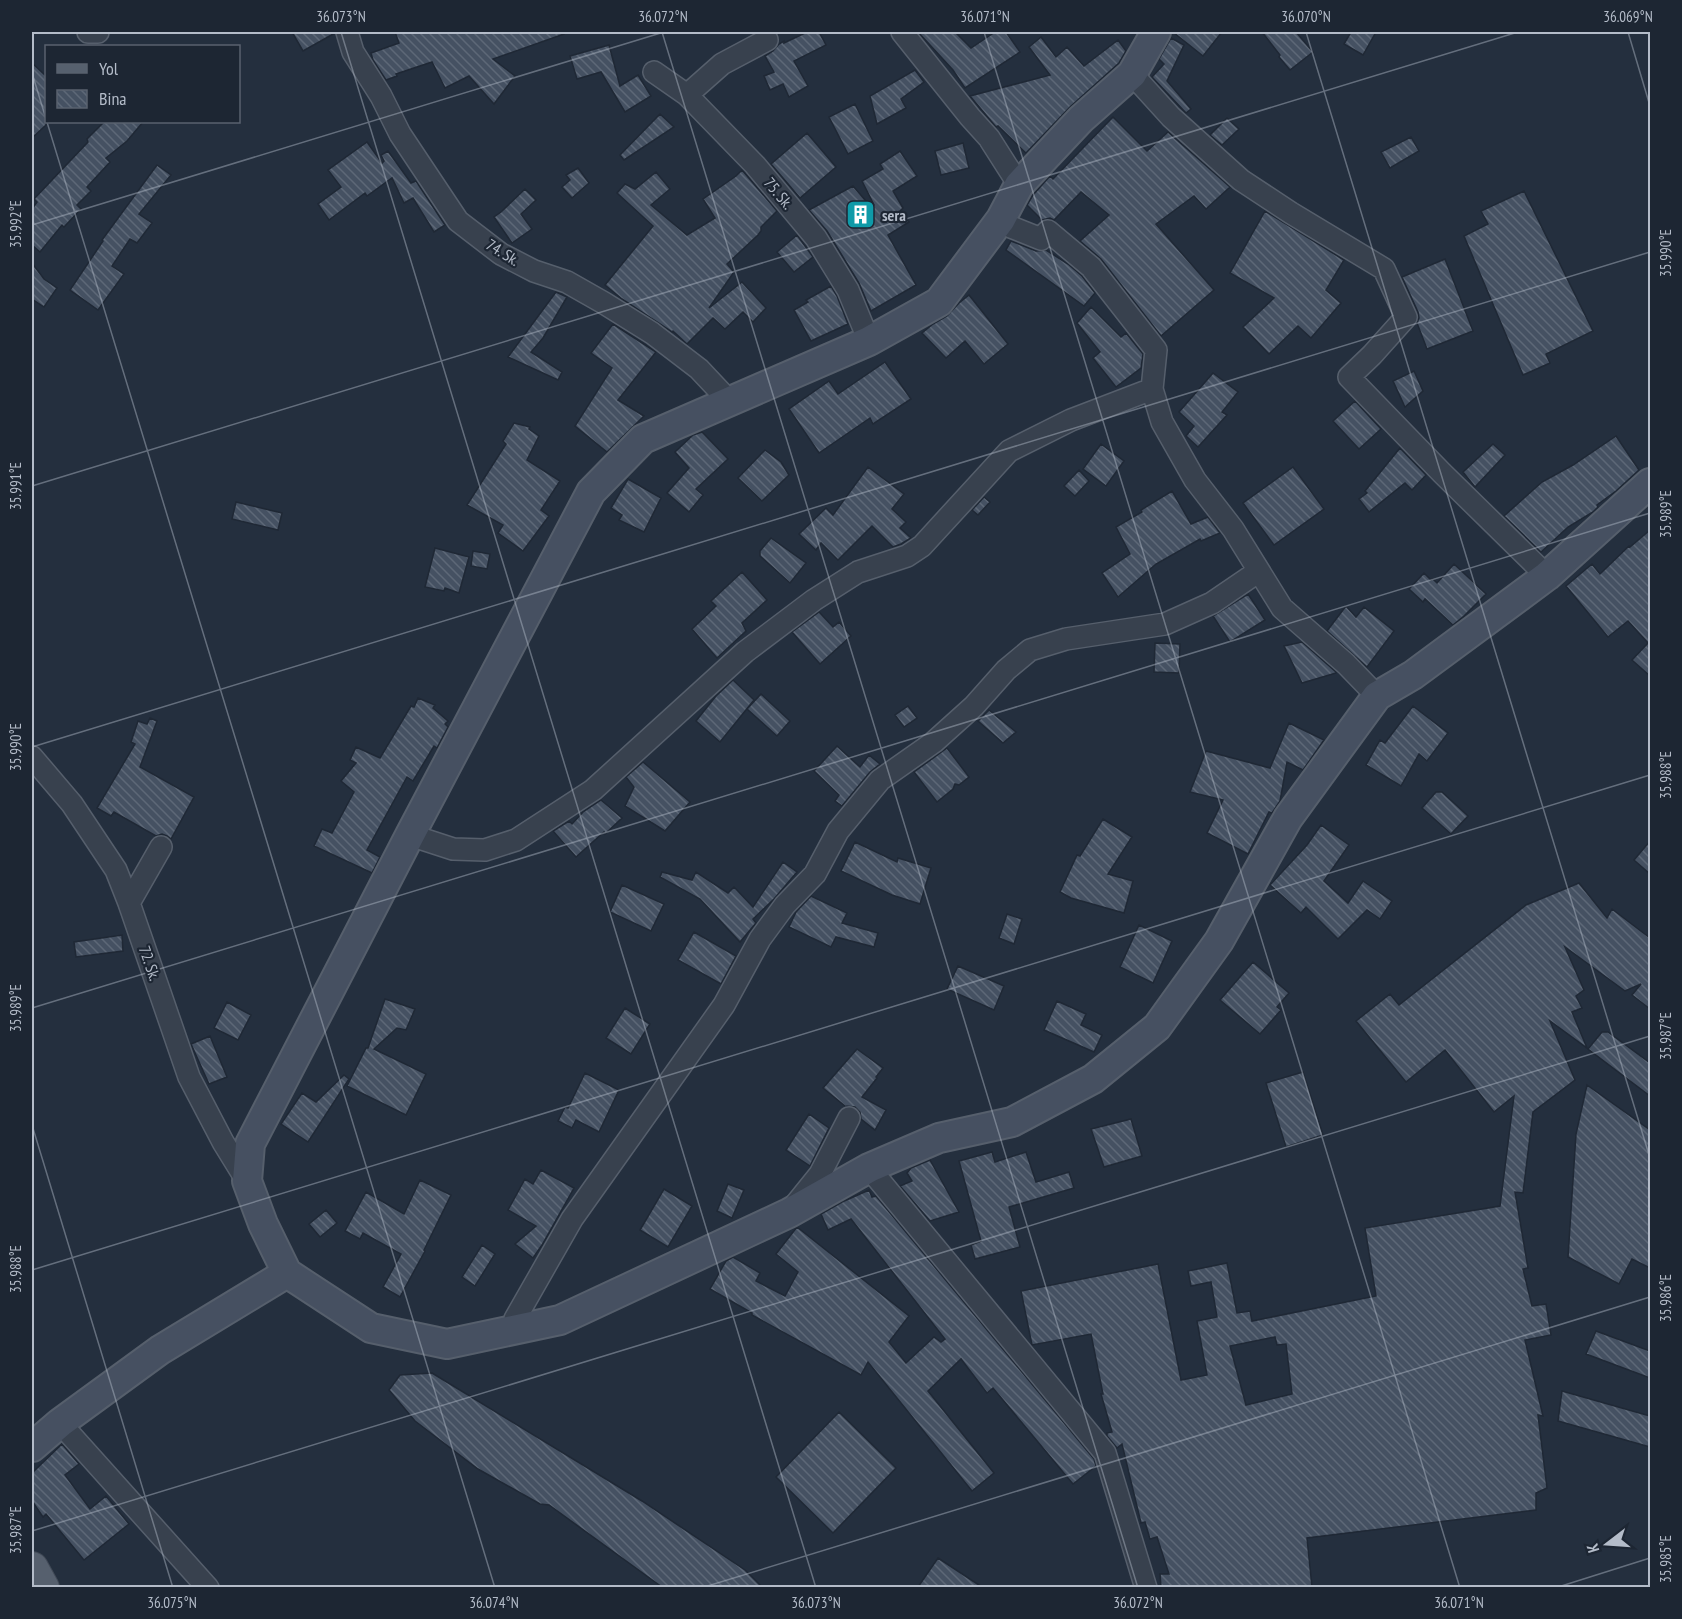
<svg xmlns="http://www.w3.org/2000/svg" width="1682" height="1619" font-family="'PT Sans Narrow',sans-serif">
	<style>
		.building { fill: url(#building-back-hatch); stroke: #1f2835; stroke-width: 1.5; fill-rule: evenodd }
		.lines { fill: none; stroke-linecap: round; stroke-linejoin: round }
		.street-casing { stroke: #565f6c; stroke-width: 24 }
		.secondary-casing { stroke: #565f6c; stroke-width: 32 }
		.primary-casing { stroke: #414a57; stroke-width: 34 }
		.street { stroke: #38414e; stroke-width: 21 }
		.secondary { stroke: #465061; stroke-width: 28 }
		.primary { stroke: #56606e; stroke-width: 32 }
		.ticks { fill: none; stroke: #b4bcc9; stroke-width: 1.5; stroke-opacity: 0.45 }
		.labels { text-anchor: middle; stroke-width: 4.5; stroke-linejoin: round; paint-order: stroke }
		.street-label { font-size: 16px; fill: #b4bcc9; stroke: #1d2633 }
		.poi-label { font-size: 16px; font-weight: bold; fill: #b4bcc9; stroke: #1d2633; text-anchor: start }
		.neatline { fill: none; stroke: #b4bcc9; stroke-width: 2 }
		.ticks-label { font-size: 15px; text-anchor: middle; fill: #b4bcc9 }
	</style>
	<defs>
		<pattern id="building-back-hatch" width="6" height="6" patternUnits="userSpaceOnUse" patternTransform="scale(1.5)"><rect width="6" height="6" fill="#455162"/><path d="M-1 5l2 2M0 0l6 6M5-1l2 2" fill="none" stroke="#5d6877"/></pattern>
	</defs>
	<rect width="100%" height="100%" fill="#242f3e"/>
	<path class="building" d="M292 32H335V33L303 51Z
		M395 32H563L564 34 493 59 515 76 494 104 469 76 445 88 432 62 396 74 397 76 386 80 373 60 371 53 399 43Z
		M807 32H819L826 45 794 61 808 86 789 97 783 84 770 90 764 76 774 72 765 56 773 51 779 44 784 41V43Z
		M918 32H955L971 48 995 32H1006L1020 52 965 88 953 70Z
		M1173 32H1222L1203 56Z
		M1262 32H1296L1313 52 1290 70 1279 57 1280 55Z
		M1351 32H1376L1363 55 1344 44Z
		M1041 37 1056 57 1067 47 1084 66 1118 40 1126 51 1119 63 1070 107 1026 153 998 126 996 127 970 96 1050 75 1029 47Z
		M1171 38 1184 45 1167 81 1191 109 1186 113 1152 77 1164 64 1159 59Z
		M609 45 620 86 638 75 651 96 625 112 601 72 577 79 570 56Z
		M32 63 46 76V125L32 138Z
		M915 70 924 82 901 99 906 108 877 124 870 96Z
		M855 104 873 141 848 154 829 117Z
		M660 114 674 127 624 160 620 155Z
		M1113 117 1147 151 1168 132 1230 187 1206 209 1194 196 1156 224 1214 290 1161 336 1101 259 1080 241 1109 215 1081 192 1054 220 1050 218 1042 220 1027 205 1033 195 1050 176 1053 179Z
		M1227 118 1239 129 1222 145 1210 135Z
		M104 122H143L127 141 106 158 110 162 87 187 91 191 77 205 81 209 64 227 62 225 40 252 32 245V209L37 202 34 199 88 142 87 139Z
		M807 133 836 167 800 198 771 164Z
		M1411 137 1419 151 1390 168 1381 152Z
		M367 142 382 163 384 161 381 155 388 151 411 183 416 181 445 225 434 232 413 198 404 203 392 178 367 196 365 193 329 220 318 204 341 187 328 170Z
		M963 143 969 168 941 175 935 151Z
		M900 151 917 176 893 191 903 208 900 211 909 222 888 235 916 285 871 311 859 283 827 231 809 210 853 186 871 207 874 205 862 181 883 169 880 164Z
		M157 165 171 175 139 214 152 223 137 243 130 239 112 266 124 274 98 310 70 290 103 241 102 240Z
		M578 168 589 183 572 198 562 187 570 180 566 175Z
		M742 170 777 211 761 227V231L758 235 727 264 734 272 709 308 742 282 766 308 753 322 743 312 725 329 713 318 687 344 673 331 672 332 622 299 605 285 653 226 617 193 625 184 635 189 656 172 670 189 651 205 687 235 715 218 703 199 736 176Z
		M525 189 536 200 521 214 532 229 512 243 494 217 501 212Z
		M1524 191 1593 331 1546 354 1550 363 1523 375 1464 236 1488 224 1481 211Z
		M1265 211 1344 260 1326 290 1341 303 1311 338 1298 326 1269 354 1243 327 1274 298 1230 273Z
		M797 235 813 257 794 272 777 252Z
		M1011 241 1036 251 1046 250 1068 264 1082 276 1095 293 1084 306 1006 250Z
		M1445 259 1473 331 1427 349 1417 323 1419 318 1418 312 1402 277Z
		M32 263 44 279 57 288 44 307 32 299Z
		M831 286 837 296 848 324 811 341 794 310 808 302 806 300Z
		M556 292 567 297 543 338 531 352 562 372 558 380 508 357Z
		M969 295 1008 344 984 364 965 341 946 358 922 333 933 324 947 316 959 303Z
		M1091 307 1121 337 1126 333 1143 354 1141 368 1116 387 1093 358 1100 352 1077 323Z
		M613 324 656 352 618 400 644 416 607 452 575 426 612 368 591 353Z
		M885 362 911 399 873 424 870 418 819 453 789 409 829 381 838 394Z
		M1414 371 1423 391 1405 407 1393 381Z
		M1213 373 1238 392 1222 412 1227 415 1198 447 1186 436 1194 426 1179 412Z
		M1355 401 1381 429 1359 449 1333 421Z
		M514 423 530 427 529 429 539 436 527 460 560 481 541 510 549 516 523 551 498 533 503 525 467 505 506 444 503 441Z
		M702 432 728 459 696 489 703 495 689 512 667 493 689 468 675 452 693 435Z
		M1616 436 1639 470 1616 491 1597 505 1598 507 1593 512 1568 527 1541 552 1504 516 1542 482 1573 465Z
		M1101 444 1124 461 1106 486 1083 469Z
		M1493 444 1505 455 1475 487 1463 472Z
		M1400 448 1426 475 1412 490 1405 483 1369 512 1359 499 1367 493 1365 491Z
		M765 450 781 462 789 475 762 501 738 478Z
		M868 467 904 494 892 509 906 522 900 528 911 538 901 544 893 547 872 526 838 560 821 543 816 550 799 534 826 508 833 515Z
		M1293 467 1324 509 1274 545 1243 503Z
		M1079 470 1089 481 1075 496 1064 486Z
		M628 479 661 498 644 532 619 520 622 515 611 508Z
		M1172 491 1191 524 1208 517 1220 533 1201 541 1200 539 1156 564 1118 597 1102 573 1130 554 1116 527 1142 512 1141 510Z
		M984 497 990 502 978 515 972 510Z
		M236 502 282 513 278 530 232 519Z
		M1650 530V676L1632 660 1648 643 1628 621 1608 637 1566 586 1592 564 1600 574 1629 546 1630 547Z
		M771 538 806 563 790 583 760 556V551Z
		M435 548 469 557 459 593 445 588 444 591 425 587Z
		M473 551 490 554 487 569 471 566Z
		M1454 564 1486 594 1464 616 1453 625 1425 599 1423 602 1409 589 1424 573 1431 580 1433 579 1437 583Z
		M742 572 767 600 742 623 746 631 717 658 692 629 716 606 711 601Z
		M1248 594 1265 620 1230 642 1213 616Z
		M1346 606 1356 617 1364 607 1394 631 1367 667 1327 631Z
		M819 612 833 627 839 622 851 636 820 664 792 632Z
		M1302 642 1336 672V673L1302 683 1284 646Z
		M1155 643 1180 644 1179 673 1154 672Z
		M733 680 754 700 720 742 696 721 716 696Z
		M761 694 790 721 777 736 747 709Z
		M418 698 435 705 433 708 448 721 445 724 448 727 437 748 434 746 413 781 407 777 367 850 380 857 372 873 314 846 322 829 332 833 354 792 341 781 356 763 350 760 356 747 380 758 411 706 414 707Z
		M908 706 917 718 904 727 895 715Z
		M1413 706 1448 733 1427 761 1419 754 1401 786 1366 765 1380 740 1385 743Z
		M989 710 1016 732 1003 743 978 721Z
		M150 718 157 721 140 767 194 797 171 839 167 836 162 834 156 836 114 812 111 816 97 808 135 744 131 742 138 721 147 724Z
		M1289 723 1324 740 1303 770 1287 762 1280 801 1272 813 1269 812 1248 854 1207 833 1223 800 1190 792 1206 751 1270 768Z
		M837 746 860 767 869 755 880 764 870 772 842 806 835 801 839 795 814 771Z
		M947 748 969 777 959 785 955 784 953 789 937 802 914 772Z
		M643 762 690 802 665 831 625 806 634 787 626 777Z
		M1436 792H1442L1468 816 1451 834 1422 808Z
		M601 800 622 818 605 834 604 832 576 857 553 831 569 821 572 824 583 812Z
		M1103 819 1132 837 1108 874 1133 881 1124 913 1071 898 1060 892 1077 855 1080 856Z
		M1321 825 1349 845 1324 881 1348 903 1363 881 1392 901 1380 919 1367 910 1338 939 1306 907 1301 913 1270 885 1307 845Z
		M1650 841V874L1634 860Z
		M855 842 897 862 898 858 931 868 920 904 892 895 841 871Z
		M783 862 797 872 774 899 753 919 756 923 740 942 700 899 660 877 662 872 692 880 696 872 728 893 734 887 753 907Z
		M1579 883 1607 918 1612 909 1650 938V1009L1632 995 1641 984 1625 991 1565 947 1584 990 1576 996 1582 1008 1572 1012 1587 1048 1550 1021 1575 1080 1533 1112 1523 1193 1515 1192 1528 1268 1523 1269 1532 1306 1546 1304 1551 1335 1525 1340 1543 1416 1538 1415 1547 1488 1536 1493V1510L1307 1538 1312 1587H1161L1160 1574H1169L1157 1537 1150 1539 1145 1522 1141 1523 1122 1444 1117 1448 1107 1436V1433L1112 1432 1101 1394H1103L1091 1334 1032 1345 1021 1291 1158 1264 1181 1380 1207 1375 1197 1321 1217 1317 1211 1282 1191 1286 1188 1271 1227 1263 1237 1313 1250 1311 1252 1321 1376 1296 1365 1228 1500 1206 1514 1096 1494 1112 1445 1050 1406 1082 1356 1021 1390 994 1399 1005 1526 905ZM1275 1337 1277 1345 1286 1344 1292 1394 1246 1405 1230 1346Z
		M622 885 664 904 651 931 610 912Z
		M811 896 847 913 842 923 878 933 874 947 836 937 831 947 789 927 796 912Z
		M1007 914 1022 919 1014 944 999 938Z
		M1139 925 1172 941 1153 983 1120 967Z
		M694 932 736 956 721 984 678 960Z
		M122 935 123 951 76 957 74 942Z
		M1253 962 1289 993 1277 1007 1281 1010 1260 1034 1220 1000Z
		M958 966 1004 986 994 1010 947 989Z
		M385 999 415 1009 406 1030 397 1028 374 1049 426 1074 406 1115 347 1086 366 1048H368Z
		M1057 1001 1086 1014 1081 1025 1102 1035 1094 1052 1044 1030Z
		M227 1002 251 1015 238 1040 214 1028Z
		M625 1008 650 1024 631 1054 606 1038Z
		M1602 1032H1608L1650 1063V1096L1588 1049Z
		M210 1036 227 1077 209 1084 191 1044Z
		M857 1049 883 1068 876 1077 877 1078 862 1097 886 1110 875 1130 861 1119 860 1112 855 1107 845 1106 823 1088Z
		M1303 1072 1323 1135 1286 1147 1266 1083Z
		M585 1073 619 1090 599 1132 576 1120 572 1128 558 1121 565 1107 568 1108Z
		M344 1075 349 1079 308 1142 281 1124 302 1093 316 1102Z
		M1587 1085 1650 1130V1268L1632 1259 1619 1284 1568 1257 1576 1134Z
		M809 1114 829 1128 810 1166 786 1150Z
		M1131 1119 1142 1156 1104 1167 1091 1129Z
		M992 1152 995 1162 1026 1152 1036 1182 1069 1172 1074 1188 1009 1207 1020 1247 975 1259 971 1245 981 1241 959 1161Z
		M930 1160 959 1212 930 1221 900 1186 912 1181 907 1173 911 1168Z
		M541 1170 574 1188 542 1245 533 1258 515 1244 536 1226 508 1210 525 1179 533 1184Z
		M420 1180 451 1195 424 1250 425 1251 400 1297 383 1287 401 1254 363 1233 360 1239 345 1231 366 1192 404 1214Z
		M728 1184 744 1190 732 1218 717 1211Z
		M664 1189 692 1206 668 1247 640 1230Z
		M869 1190 872 1197 876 1196 1094 1459 1096 1466 1073 1484 993 1388 987 1393 961 1359 928 1391 994 1473 972 1491 868 1362 861 1375 752 1315V1313L710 1289 726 1261 733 1257 760 1273 756 1281 785 1296 798 1272 776 1254 797 1227 909 1316 889 1342 906 1363 934 1337 941 1342 945 1339 851 1219 828 1230 821 1214 842 1202Z
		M326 1210 337 1223 320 1237 309 1224Z
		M482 1245 495 1254 475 1286 462 1277Z
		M1596 1331 1650 1351V1378L1586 1354Z
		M432 1373 642 1501 745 1570 762 1587H662L549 1505 540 1504 478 1469 415 1421 389 1390 400 1375Z
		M1562 1391 1650 1416V1447L1558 1421Z
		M839 1412 896 1468 833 1533 776 1477Z
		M62 1444 79 1464 65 1475 90 1509 106 1496 129 1524 84 1560 46 1514 43 1517 32 1501V1473Z
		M938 1558 982 1587H918Z"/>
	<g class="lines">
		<defs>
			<path id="street" d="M88 32H98
				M347 32 353 52 381 96 400 134 458 221 501 254 534 271 567 282 604 303 652 333 699 369 730 402
				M902 32 970 117 989 138 1019 185
				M654 72 687 95 755 165 816 238 848 290 869 341
				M1132 74 1171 117 1241 180 1291 213 1384 269 1406 317 1372 355 1349 377 1442 473 1547 576
				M687 95 722 64 767 40
				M1001 219 1011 227 1041 239 1048 231 1091 267 1156 350 1152 389 1162 422 1195 480 1233 529 1282 608 1346 664 1377 696
				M32 757 72 804 116 870 129 903 189 1077 223 1142 247 1181
				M410 835 453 849 485 850 516 840 593 790 745 652 814 600 858 572 907 556 922 546 1009 451 1071 420 1152 389
				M129 903 161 847
				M869 1168 1105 1453 1146 1588
				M795 1205 820 1174 849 1118
				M514 1329 515 1319 572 1219 724 1005 760 939 785 905 815 874 838 831 880 780 934 742 974 706 1006 670 1030 650 1066 639 1165 624 1212 603 1259 571
				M60 1423 208 1588"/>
			<path id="secondary" d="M1156 32 1132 74 1081 119 1019 185 1001 219 939 302 869 341 643 439 591 492 410 835 250 1144 247 1181 263 1224 287 1273 371 1328 447 1344 560 1320 789 1213 869 1168 939 1138 1012 1122 1093 1079 1157 1027 1219 941 1288 818 1377 696 1413 675 1547 576 1650 483
				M32 1447 60 1423 160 1350 287 1273"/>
			<path id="primary" d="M32 1568 43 1588"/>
		</defs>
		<use href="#street" class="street-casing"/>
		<use href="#secondary" class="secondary-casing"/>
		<use href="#primary" class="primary-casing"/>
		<use href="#street" class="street"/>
		<use href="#secondary" class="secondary"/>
		<use href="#primary" class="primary"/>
	</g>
	<path class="ticks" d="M341 32 816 1588M662 32 1138 1588M984 32 1460 1588M1306 32 1650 1158M1628 32 1650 106M32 73 495 1588M32 225 664 32M32 486 1518 32M32 747 1650 252M32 1008 1650 513M32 1125 173 1588M32 1270 1650 775M32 1531 1650 1036M701 1588 1650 1297M1555 1588 1650 1558"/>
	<defs>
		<symbol id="building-square" viewBox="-11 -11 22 22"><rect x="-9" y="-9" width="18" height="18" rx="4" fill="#0f9aa8" stroke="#1d2633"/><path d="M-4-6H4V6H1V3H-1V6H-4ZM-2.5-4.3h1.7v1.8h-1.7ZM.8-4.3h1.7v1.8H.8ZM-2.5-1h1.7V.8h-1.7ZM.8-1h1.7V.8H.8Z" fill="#fff"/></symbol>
	</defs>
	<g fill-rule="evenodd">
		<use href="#building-square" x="844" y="198" width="33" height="33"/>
	</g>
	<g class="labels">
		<g class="street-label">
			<text transform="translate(779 193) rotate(50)" y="6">75. Sk.</text>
			<text transform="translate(503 252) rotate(32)" y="6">74. Sk.</text>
			<text transform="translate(150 963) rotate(71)" y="6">72. Sk.</text>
		</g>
		<g class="poi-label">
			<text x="882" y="221">sera</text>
		</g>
	</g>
	<rect width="1682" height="1619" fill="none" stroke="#1d2633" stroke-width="66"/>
	<rect x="45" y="45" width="195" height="78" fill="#1d2633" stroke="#59626f" stroke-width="1.5"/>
	<rect x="57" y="64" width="30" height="9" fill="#56606e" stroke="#59626f" stroke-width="1.5"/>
	<text x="99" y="75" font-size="18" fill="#b4bcc9">Yol</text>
	<rect x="57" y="90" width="30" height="18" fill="url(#building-back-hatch)" stroke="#59626f" stroke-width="1.5"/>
	<text x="99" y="105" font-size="18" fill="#b4bcc9">Bina</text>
	<g transform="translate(1607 1544) rotate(253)" stroke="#1d2633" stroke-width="4.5" paint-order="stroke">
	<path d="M0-4.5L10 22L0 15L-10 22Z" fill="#b4bcc9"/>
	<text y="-9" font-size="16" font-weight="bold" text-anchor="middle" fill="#b4bcc9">K</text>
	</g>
	<rect x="33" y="33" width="1616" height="1553" class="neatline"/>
	<g class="ticks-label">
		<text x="341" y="22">36.073°N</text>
		<text x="663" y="22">36.072°N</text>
		<text x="985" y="22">36.071°N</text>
		<text x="1306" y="22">36.070°N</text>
		<text x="1628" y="22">36.069°N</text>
		<text transform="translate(16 224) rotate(-90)" y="5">35.992°E</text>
		<text transform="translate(1666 253) rotate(-90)" y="5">35.990°E</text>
		<text transform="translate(16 486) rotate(-90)" y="5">35.991°E</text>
		<text transform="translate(1666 514) rotate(-90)" y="5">35.989°E</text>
		<text transform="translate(16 747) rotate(-90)" y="5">35.990°E</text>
		<text transform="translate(1666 775) rotate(-90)" y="5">35.988°E</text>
		<text transform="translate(16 1008) rotate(-90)" y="5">35.989°E</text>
		<text transform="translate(1666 1036) rotate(-90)" y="5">35.987°E</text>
		<text transform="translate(16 1269) rotate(-90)" y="5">35.988°E</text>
		<text transform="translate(1666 1298) rotate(-90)" y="5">35.986°E</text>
		<text transform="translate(16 1530) rotate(-90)" y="5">35.987°E</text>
		<text transform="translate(1666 1559) rotate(-90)" y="5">35.985°E</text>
		<text x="172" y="1608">36.075°N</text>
		<text x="494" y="1608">36.074°N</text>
		<text x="816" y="1608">36.073°N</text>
		<text x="1138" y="1608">36.072°N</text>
		<text x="1459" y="1608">36.071°N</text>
	</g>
</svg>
